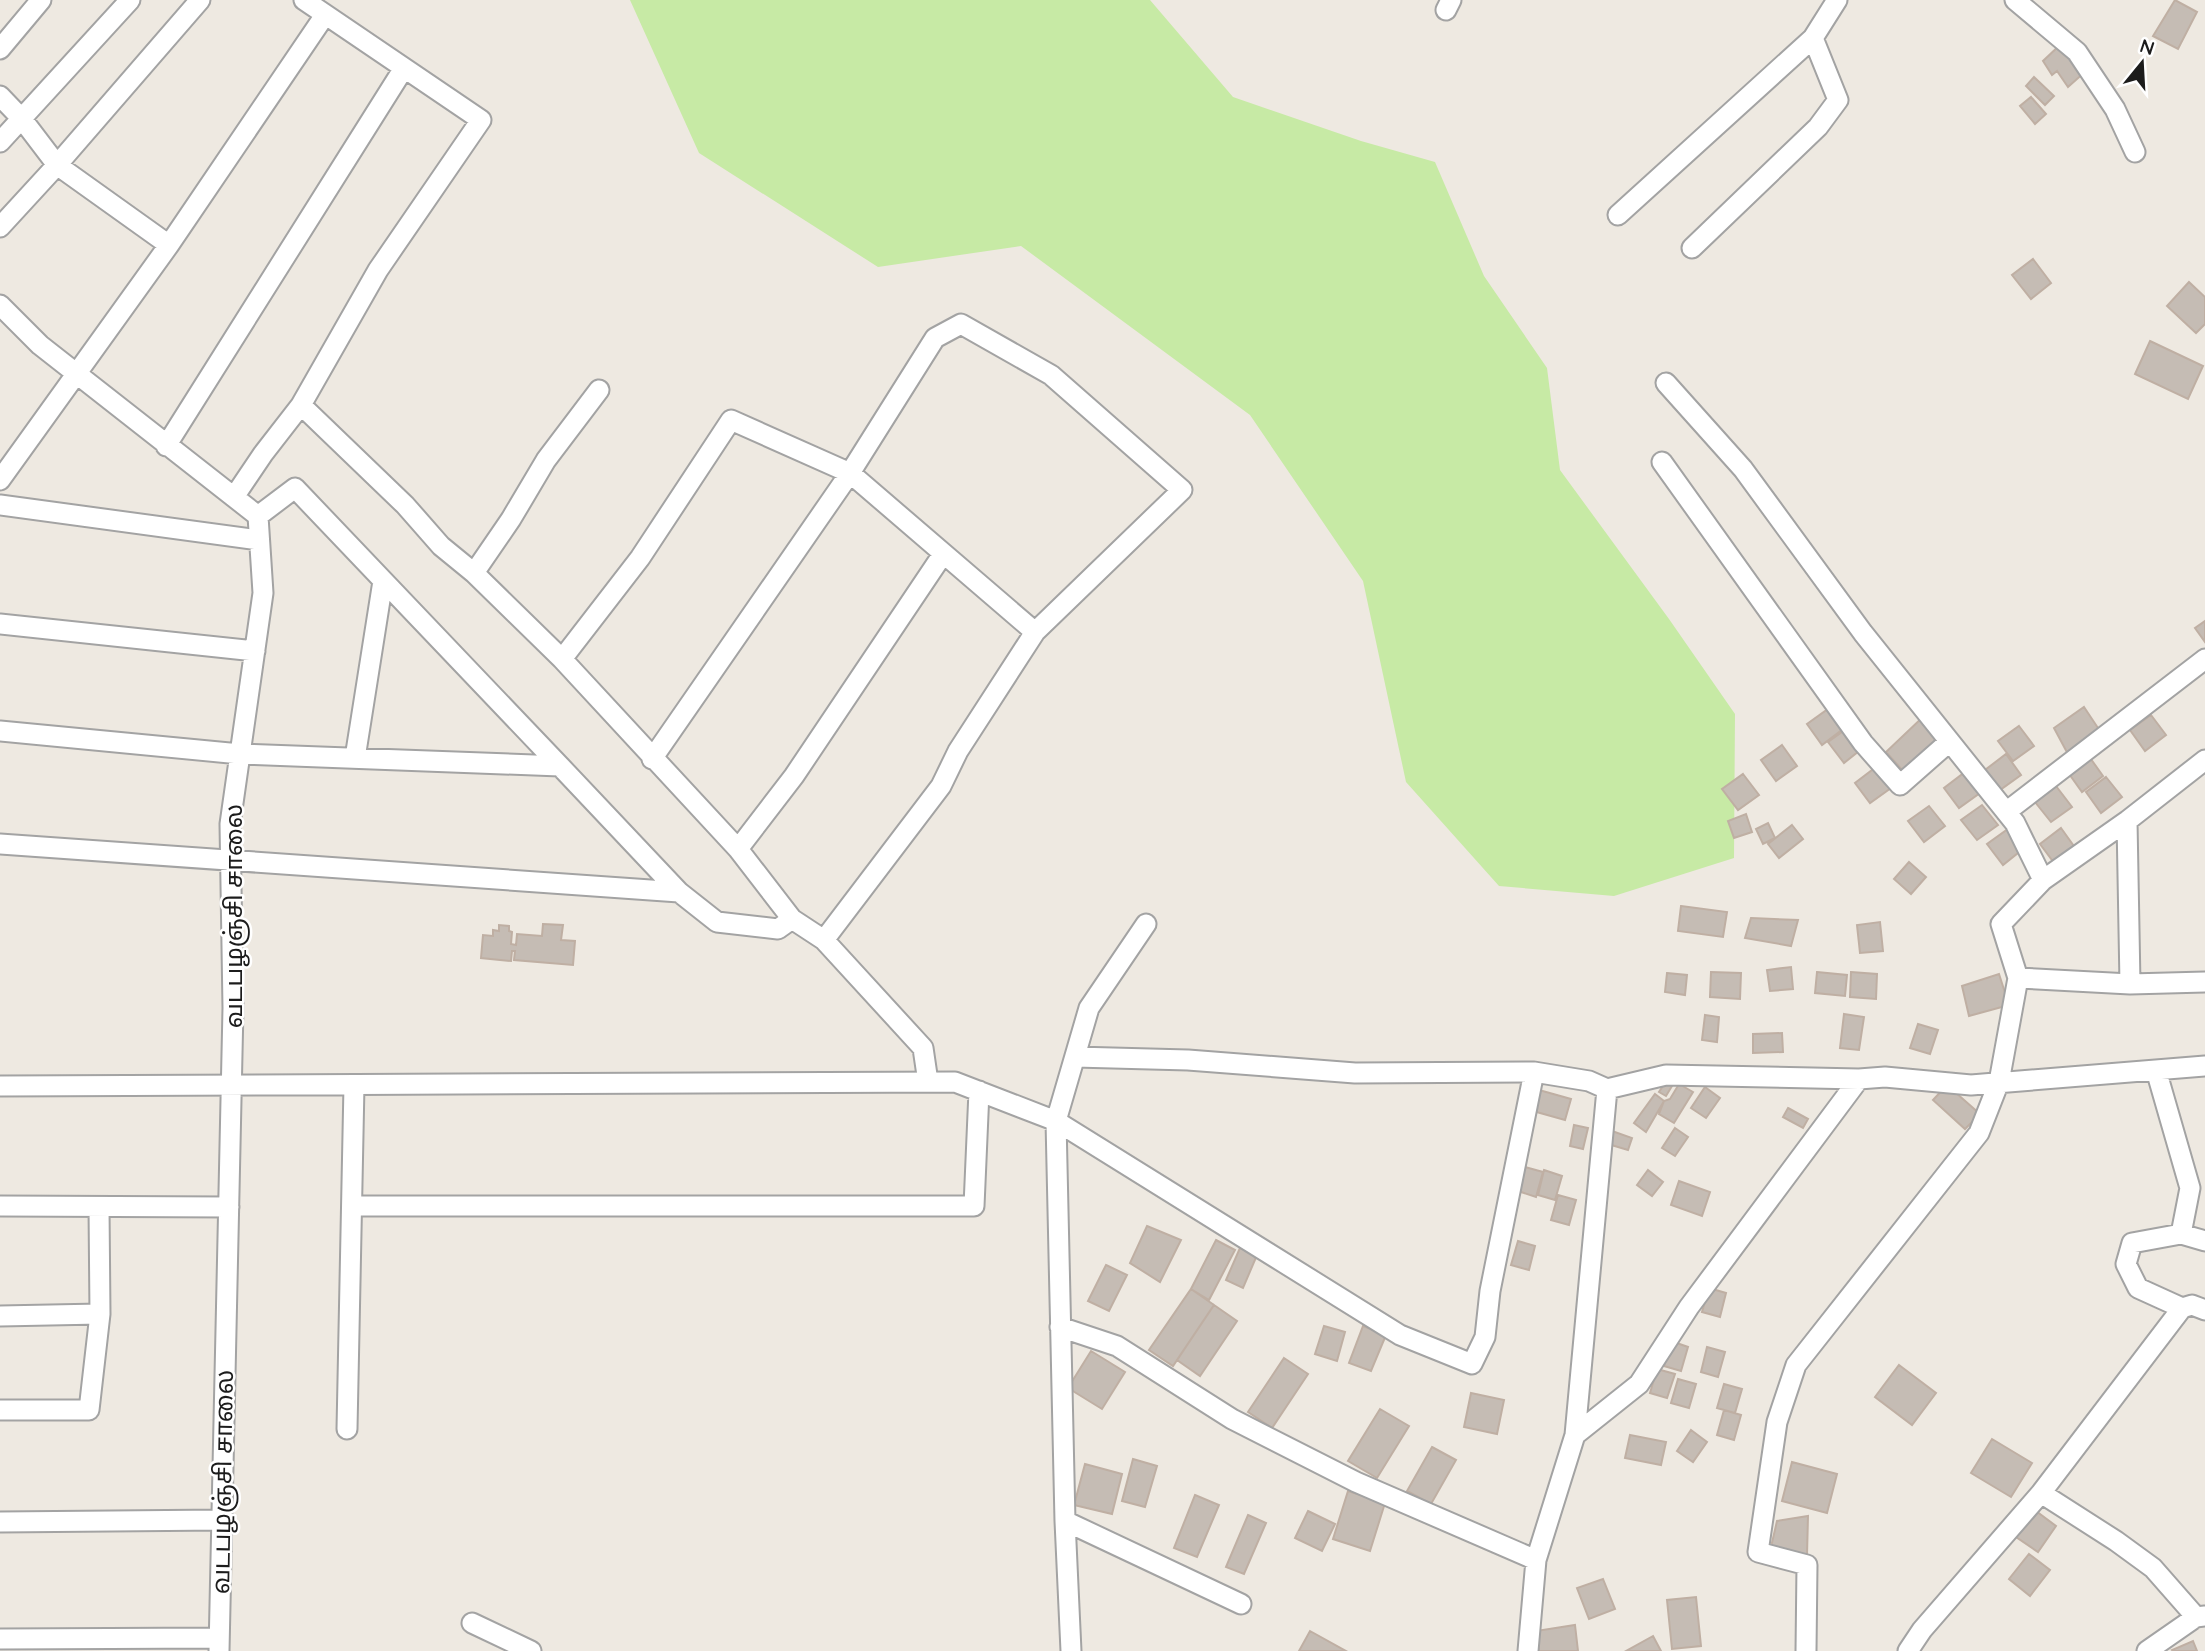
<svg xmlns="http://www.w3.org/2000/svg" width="2205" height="1651" font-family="Quicksand,'Noto Sans Tamil',sans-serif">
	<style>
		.grass { fill: #c7eaa5 }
		.building { fill: #c5bcb4; stroke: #bfafa3; stroke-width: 2 }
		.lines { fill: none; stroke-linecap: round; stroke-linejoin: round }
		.minor-casing { stroke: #a3a3a3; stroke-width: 23 }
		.minor { stroke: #fff; stroke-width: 19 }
		.labels { text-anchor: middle; stroke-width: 5; stroke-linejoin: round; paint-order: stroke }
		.street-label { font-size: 24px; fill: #1c1c1c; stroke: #fff }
	</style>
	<rect width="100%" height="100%" fill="#eee9e1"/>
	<path class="grass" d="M630 0H1150L1233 97 1361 141 1435 162 1484 276 1547 368 1560 470 1669 619 1735 714 1734 858 1614 896 1499 886 1406 782 1363 581 1250 415 1021 246 878 267 699 153Z"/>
	<path class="building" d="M2175 0 2197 12 2178 49 2153 36Z
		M2061 44 2086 71 2068 87 2057 71 2052 75 2043 61Z
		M2034 77 2054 96 2045 105 2026 86Z
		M2031 97 2046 114 2035 124 2020 106Z
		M2033 259 2051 283 2031 299 2012 275Z
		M2189 282 2205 297V324L2196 333 2167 306Z
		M2150 341 2203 366 2188 399 2135 374Z
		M2205 621V642L2195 628Z
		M2084 707 2100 731 2070 758 2054 728Z
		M1828 709 1843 729 1822 745 1807 724Z
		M1925 715 1942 737 1904 772 1886 752Z
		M2151 715 2166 735 2145 751 2130 730Z
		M2019 726 2034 746 2013 761 1998 741Z
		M1849 727 1864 747 1844 763 1828 742Z
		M1782 745 1797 766 1776 781 1761 760Z
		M2006 754 2021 775 2000 790 1985 770Z
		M2088 755 2103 776 2082 792 2067 771Z
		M1876 767 1891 788 1870 803 1855 783Z
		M1965 772 1980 793 1959 808 1944 788Z
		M1743 774 1759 795 1738 810 1722 789Z
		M2106 777 2122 797 2101 813 2086 792Z
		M2056 786 2072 807 2051 822 2035 802Z
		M1982 805 1998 825 1977 840 1961 820Z
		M1929 806 1945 826 1924 842 1908 821Z
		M1746 814 1752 832 1734 838 1728 821Z
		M1768 823 1775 838 1763 844 1756 829Z
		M1792 825 1803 839 1779 858 1768 844Z
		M2061 828 2076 849 2055 864 2040 844Z
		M2008 829 2023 849 2003 865 1987 844Z
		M1909 862 1926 877 1911 894 1894 879Z
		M1681 906 1727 912 1723 937 1678 931Z
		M1751 918 1798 920 1791 946 1745 938Z
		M1880 922 1883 951 1860 953 1857 925Z
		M543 924 563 925 561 940 575 941 573 965 514 960 515 951H512L511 961 481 958 483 935 493 936V930L499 931V925L509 926V931L512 932 511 944 516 945 517 934 542 936Z
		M1791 967 1793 989 1770 991 1767 970Z
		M1711 972 1741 973 1740 999 1710 997Z
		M1817 972 1847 975 1845 996 1815 993Z
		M1851 972 1877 974 1876 999 1850 997Z
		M1667 973 1687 975 1685 995 1665 992Z
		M1999 974 2009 1005 1969 1016 1962 986Z
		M1844 1014 1864 1017 1859 1050 1840 1048Z
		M1705 1015 1719 1017 1717 1042 1702 1040Z
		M1918 1024 1938 1030 1930 1054 1910 1048Z
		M1782 1033 1783 1052 1753 1053V1034Z
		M1669 1077 1675 1081 1666 1096 1659 1092Z
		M1679 1084 1693 1092 1674 1123 1659 1114 1664 1101 1670 1099Z
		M1947 1085 1980 1114 1965 1129 1933 1100Z
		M1705 1087 1720 1098 1706 1118 1691 1108Z
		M1539 1090 1571 1099 1565 1120 1533 1111Z
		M1655 1094 1664 1101 1646 1132 1634 1123Z
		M1788 1108 1808 1119 1803 1128 1783 1117Z
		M1574 1125 1588 1128 1583 1149 1570 1146Z
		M1675 1128 1688 1137 1675 1156 1662 1148Z
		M1612 1131 1632 1138 1628 1150 1608 1144Z
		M1525 1167 1543 1172 1536 1197 1518 1191Z
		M1544 1170 1562 1176 1555 1200 1538 1195Z
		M1648 1170 1663 1182 1652 1196 1637 1185Z
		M1679 1181 1710 1192 1702 1216 1671 1205Z
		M1558 1195 1576 1200 1569 1225 1551 1220Z
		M1147 1226 1181 1240 1160 1282 1130 1263Z
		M1216 1240 1235 1250 1209 1300 1191 1289Z
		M1243 1241 1260 1248 1243 1288 1226 1280Z
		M1518 1241 1535 1246 1529 1270 1511 1265Z
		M1106 1265 1127 1275 1109 1311 1088 1301Z
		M1709 1288 1726 1293 1720 1317 1702 1312Z
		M1191 1289 1214 1305 1173 1366 1149 1350Z
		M1214 1305 1237 1321 1200 1376 1177 1360Z
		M1324 1326 1345 1332 1337 1361 1315 1354Z
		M1363 1326 1386 1335 1371 1371 1349 1363Z
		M1671 1341 1688 1347 1681 1371 1664 1366Z
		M1707 1347 1725 1352 1718 1377 1701 1372Z
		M1091 1351 1125 1372 1102 1409 1068 1388Z
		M1284 1358 1308 1374 1272 1428 1248 1412Z
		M1899 1365 1936 1393 1912 1425 1875 1397Z
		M1657 1369 1675 1374 1667 1398 1650 1393Z
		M1678 1379 1696 1384 1689 1408 1671 1403Z
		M1724 1384 1742 1389 1735 1413 1717 1408Z
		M1471 1393 1504 1400 1497 1434 1464 1427Z
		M1380 1409 1409 1426 1377 1478 1348 1461Z
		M1724 1410 1741 1415 1734 1440 1717 1435Z
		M1691 1430 1707 1442 1693 1462 1677 1451Z
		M1630 1435 1666 1442 1661 1465 1625 1458Z
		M1992 1439 2032 1463 2011 1497 1971 1473Z
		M1432 1447 1456 1460 1431 1504 1407 1491Z
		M1133 1459 1157 1466 1145 1507 1122 1501Z
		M1792 1462 1837 1474 1827 1513 1782 1501Z
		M1085 1464 1122 1474 1112 1514 1074 1505Z
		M1348 1491 1385 1503 1370 1551 1333 1539Z
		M1195 1495 1219 1505 1197 1557 1174 1548Z
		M2032 1508 2056 1526 2038 1552 2013 1535Z
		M1308 1511 1335 1524 1322 1551 1295 1538Z
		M1248 1515 1266 1523 1244 1574 1226 1567Z
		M1808 1516 1807 1555 1771 1547 1777 1521Z
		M2029 1554 2050 1570 2030 1596 2009 1579Z
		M1603 1579 1615 1609 1589 1619 1577 1588Z
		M1696 1597 1701 1646 1672 1649 1667 1600Z
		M1575 1625 1578 1651H1539L1536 1631Z
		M1310 1631 1346 1651H1299Z
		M1653 1636 1661 1651H1626Z
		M2193 1641 2197 1651H2173L2172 1650Z"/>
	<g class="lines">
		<defs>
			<path id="minor" d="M2015 0 2077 52 2115 109 2135 152
				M1446 10 1451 0
				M0 49 41 0
				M0 96 22 119 57 165 169 245
				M0 142 130 0
				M1618 215 1813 38 1837 0
				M0 227 57 165 200 0
				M1692 248 1818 127 1838 100 1813 38
				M0 305 40 345 258 516 263 593 230 824 233 1008 219 1651
				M1666 383 1743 469 1863 633 2015 823 2043 880
				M301 405 378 270 481 120 304 0
				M166 446 404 68
				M1662 462 1863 743 1900 785 1949 742
				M0 480 169 245 325 15
				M234 497 263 454 301 405 405 505 441 546 474 573 511 519 546 460 599 390
				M0 505 259 540
				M474 573 562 659 738 849 792 919 824 940 923 1048 928 1082
				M0 624 255 651
				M562 659 640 558 731 420 850 473 1035 632
				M0 731 240 754 560 766 295 488 258 516
				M355 758 383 581
				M652 759 850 473 935 338 961 324 1051 375 1182 490 1035 632 958 751 941 786 824 940
				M2006 812 2205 659
				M2127 821 2130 984
				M0 844 679 892 560 766
				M738 849 794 776 943 554
				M679 892 717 922 778 929 792 919
				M1146 924 1089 1008 1056 1121 1400 1335 1472 1364 1485 1337 1490 1291 1534 1072
				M2018 978 2130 984 2205 982
				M1075 1057 1188 1060 1355 1073 1534 1072 1589 1081 1607 1089 1666 1075 1859 1079 1885 1077 1971 1085 2205 1066
				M2156 1070 2190 1188 2181 1234
				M0 1086 955 1082 1056 1121 1065 1521 1071 1651
				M0 1206 229 1207
				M352 1206H974L979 1091
				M2205 1241 2181 1234 2132 1243 2126 1264 2138 1288 2182 1308 2192 1305 2205 1310
				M0 1316 100 1314
				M1060 1327 1117 1346 1232 1419 1356 1482 1536 1560
				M0 1410H89L100 1314 99 1207
				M347 1429 354 1085
				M1575 1435 1639 1384 1689 1307 1859 1079
				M2041 1493 2116 1541 2153 1568 2196 1617
				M1065 1521 1241 1604
				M0 1522 222 1520
				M472 1623 531 1651
				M0 1639 219 1638
				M1528 1651 1536 1560 1575 1435 1607 1089
				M1806 1651 1807 1565 1758 1552 1777 1422 1796 1365 1979 1133 1999 1082 2018 978 2001 924 2043 880 2127 821 2205 760
				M1908 1651 1922 1630 2041 1493 2182 1308
				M2147 1651 2196 1617 2205 1616"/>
		</defs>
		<use href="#minor" class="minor-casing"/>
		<use href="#minor" class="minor"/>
	</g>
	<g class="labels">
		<g class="street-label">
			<text transform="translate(234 916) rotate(-90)" y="8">வடபழஞ்சி சாலை</text>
			<text transform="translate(223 1482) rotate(-89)" y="8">வடபழஞ்சி சாலை</text>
		</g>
	</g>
	<g transform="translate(2142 63) rotate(18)" stroke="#ffffff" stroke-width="5" paint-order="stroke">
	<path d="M0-5L12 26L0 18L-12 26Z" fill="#1c1c1c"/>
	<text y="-10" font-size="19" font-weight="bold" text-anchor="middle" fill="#1c1c1c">N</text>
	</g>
</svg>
